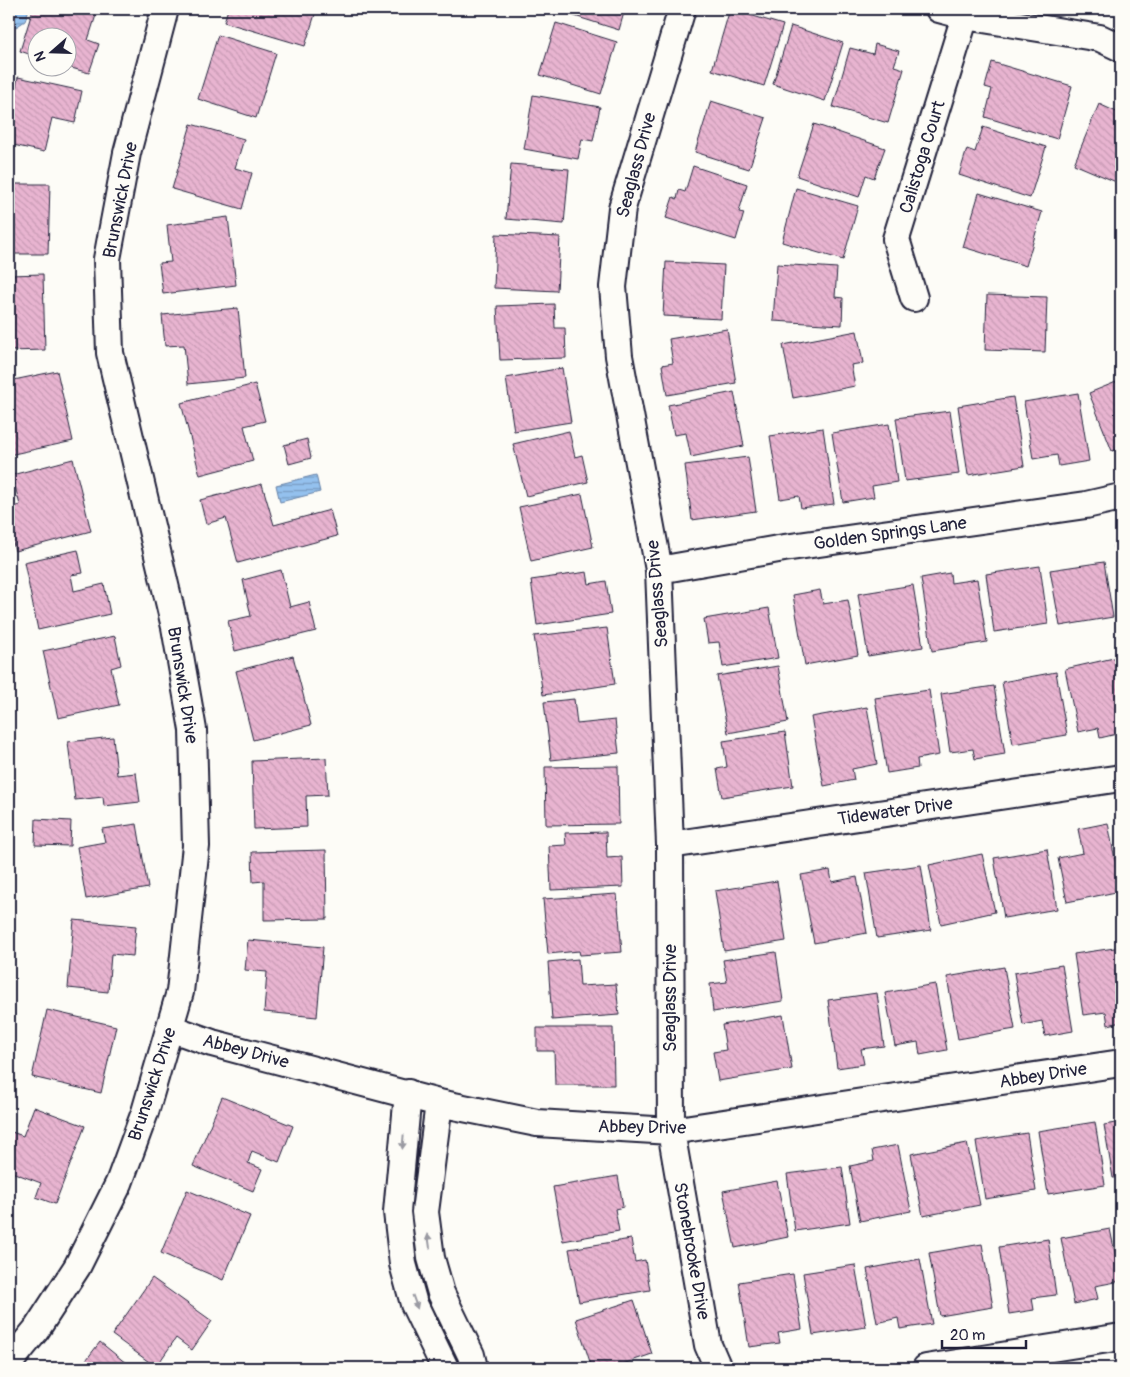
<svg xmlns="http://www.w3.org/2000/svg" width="1130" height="1377" font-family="Pangolin,sans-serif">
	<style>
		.water { fill: url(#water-rules); stroke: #6681a6 }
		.building { fill: url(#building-back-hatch); stroke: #22223b }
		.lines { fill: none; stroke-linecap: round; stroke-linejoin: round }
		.street-casing { stroke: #22223b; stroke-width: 30 }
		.street { stroke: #fdfcf7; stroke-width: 26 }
		.oneway { fill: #9a9aa2 }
		.labels { text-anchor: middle; stroke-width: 4; stroke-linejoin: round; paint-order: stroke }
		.street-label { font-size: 18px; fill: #22223b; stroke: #fdfcf7 }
	</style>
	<defs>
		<pattern id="water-rules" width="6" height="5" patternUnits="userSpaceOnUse" patternTransform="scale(1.25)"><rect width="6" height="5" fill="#94c1ee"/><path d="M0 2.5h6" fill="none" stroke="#789cc2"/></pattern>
		<pattern id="building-back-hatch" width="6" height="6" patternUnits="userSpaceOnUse" patternTransform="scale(1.25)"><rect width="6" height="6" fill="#e8b4d0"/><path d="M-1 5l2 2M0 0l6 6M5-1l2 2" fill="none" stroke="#c79ab4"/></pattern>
	</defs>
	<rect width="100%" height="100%" fill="#fdfcf7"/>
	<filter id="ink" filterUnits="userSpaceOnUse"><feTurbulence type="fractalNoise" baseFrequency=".02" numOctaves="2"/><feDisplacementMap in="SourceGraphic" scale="10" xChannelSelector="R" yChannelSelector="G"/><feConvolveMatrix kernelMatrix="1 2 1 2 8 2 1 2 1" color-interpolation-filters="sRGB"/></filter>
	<g filter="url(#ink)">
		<path class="water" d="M9 9H29L25 21 16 27 9 25Z
			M316 475 320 492 280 502 276 485Z"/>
		<path class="building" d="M33 9H98L88 40 99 44 89 73 68 67V38H38V57L20 51Z
			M228 9H309L316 11 305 46 224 22Z
			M566 9H625L619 30 565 13Z
			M730 9 783 25 764 86 712 70Z
			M556 23 617 42 601 94 540 75Z
			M791 26 843 43 825 101 773 84Z
			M218 35 276 53 256 118 198 99Z
			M875 44 899 51 894 66 904 69 888 123 833 107 850 48 873 54Z
			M992 62 1072 86 1057 139 985 117 992 89 985 87Z
			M18 77 82 91 75 123 52 118 44 152 9 144V125Z
			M533 95 600 107 593 141 582 139 578 159 524 149Z
			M711 101 766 118 749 169 695 152Z
			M1099 104 1121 114V184L1074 164Z
			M191 124 244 139 235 168 252 173 242 209 172 189Z
			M814 124 885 148 874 178 866 175 859 197 797 176Z
			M983 127 1046 147 1030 198 959 175 967 149 975 152Z
			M511 164 569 169 564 224 506 219Z
			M693 166 747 184 739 212 744 213 736 240 666 218 673 197 677 199 679 190 685 192Z
			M9 184H50L48 254H9Z
			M796 188 858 206 843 260 782 242Z
			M979 193 1042 212 1026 266 963 247Z
			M228 217 236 285 163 294 159 263 171 262 167 225Z
			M496 234 560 237 557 291 494 288Z
			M666 262 724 265 721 319 663 316Z
			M777 264 837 268 835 297 843 298 842 325 773 321Z
			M43 274 45 350 9 351V275Z
			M987 295 1047 297 1045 352 985 350Z
			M554 304 555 328H565L566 358 500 360 497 306Z
			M238 308 245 378 188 384 184 345 165 346 162 315Z
			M727 329 736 383 667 395 662 365 673 363 669 339Z
			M857 331 863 363 851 365 855 386 793 398 783 345Z
			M562 368 571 422 514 431 506 378Z
			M57 371 73 441 9 455V381Z
			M1121 380V448L1112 451 1089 393Z
			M255 384 265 421 244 426 253 461 200 475 181 403Z
			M734 392 744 446 691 457 686 433 674 435 668 405Z
			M1078 393 1089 461 1059 466 1057 455 1033 459 1024 402Z
			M1013 397 1024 466 968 475 958 406Z
			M950 411 959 474 905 481 896 418Z
			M889 424 897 482 872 486 874 497 843 502 832 433Z
			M823 428 834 504 801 508 799 496 780 499 770 436Z
			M569 431 575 457 582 455 588 482 526 496 513 444Z
			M307 439 311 458 289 464 284 445Z
			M748 457 756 511 692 520 685 465Z
			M73 459 91 531 15 551 9 525V508L20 505 12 475Z
			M262 484 274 525 330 510 337 536 238 563 226 518 206 524 200 500Z
			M582 494 593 547 531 561 519 507Z
			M1121 544V576L1113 546Z
			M78 550 83 573 71 575 74 591 104 584 110 614 38 630 24 562Z
			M1104 562 1113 617 1060 626 1050 570Z
			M1040 566 1048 624 994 632 986 574Z
			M281 570 290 607 309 602 316 631 235 651 228 621 251 616 243 580Z
			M587 572 589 584 606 581 611 614 537 625 531 580Z
			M950 573 951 583 977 579 987 642 932 651 921 578Z
			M913 585 923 647 868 656 858 594Z
			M820 590 823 604 848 600 858 655 805 665 793 595Z
			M769 608 778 658 723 667 719 642 708 643 704 619Z
			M607 628 615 684 543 695 534 636Z
			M115 636 121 665 111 668 119 705 58 718 43 651Z
			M293 656 311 725 253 740 236 671Z
			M1118 657 1121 672V733L1100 738 1098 728 1078 732 1065 669Z
			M778 666 788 722 728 733 717 676Z
			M1056 672 1067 735 1013 744 1002 682Z
			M994 686 1005 754 975 759 973 749 950 752 941 694Z
			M929 690 939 755 917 759 918 768 887 773 875 698Z
			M574 699 577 724 615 720 619 753 551 760 544 702Z
			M867 707 877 764 852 769 854 780 824 786 811 717Z
			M785 732 793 786 722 797 717 769 727 767 723 741Z
			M113 737 117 775 136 773 140 802 104 806 103 797 75 800 68 742Z
			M326 758 328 795 306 796 307 827 254 829 252 761Z
			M618 766 619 824 546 825 545 767Z
			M36 819 71 821 70 846 35 845Z
			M1108 823 1121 891 1067 902 1058 858 1083 853 1078 829Z
			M137 824 148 888 86 899 77 847 105 842 102 829Z
			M606 832 607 858 622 857 623 887 551 890 549 846 566 845 565 833Z
			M1047 849 1057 909 1004 918 994 858Z
			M326 850 327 919 264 920V881L253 882 252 852Z
			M982 854 995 912 941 924 929 865Z
			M921 865 931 930 877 938 866 873Z
			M830 870 832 882 857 877 867 933 814 943 801 875Z
			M777 881 786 941 724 951 715 891Z
			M617 894 622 952 580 955 579 951 548 954 543 899Z
			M74 920 136 926 133 956 111 954 108 992 68 988Z
			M248 940 323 947 317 1017 264 1012 267 972 245 970Z
			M1121 947V1022L1108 1025 1106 1012 1083 1015 1074 954Z
			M776 952 783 1001 713 1012 710 984 727 982 723 960Z
			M578 959 580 986 616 984 619 1015 552 1020 548 962Z
			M1062 965 1073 1031 1045 1036 1042 1021 1023 1025 1014 973Z
			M1004 967 1015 1029 958 1039 947 977Z
			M935 984 947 1050 920 1055 918 1042 895 1046 885 993Z
			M877 993 884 1046 861 1049 864 1064 837 1068 828 1000Z
			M47 1010 116 1026 101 1093 32 1077Z
			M783 1015 792 1069 718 1081 713 1052 726 1050 722 1025Z
			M537 1028H613L614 1085H555L554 1051H537Z
			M222 1097 293 1126 279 1162 252 1151 248 1163 262 1169 253 1191 193 1166Z
			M34 1107 85 1126 55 1204 36 1197 41 1183 9 1171V1131L23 1136Z
			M1095 1122 1105 1185 1048 1194 1038 1131Z
			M1121 1122V1177L1113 1178 1104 1125Z
			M1027 1133 1036 1191 985 1199 976 1141Z
			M967 1143 980 1205 923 1216 911 1154Z
			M898 1145 911 1211 860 1221 850 1166 874 1161 872 1150Z
			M842 1167 850 1223 795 1231 787 1174Z
			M618 1176 623 1207 615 1209 619 1231 563 1241 553 1187Z
			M777 1181 788 1237 735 1248 723 1191Z
			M187 1190 250 1216 223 1280 161 1253Z
			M1110 1229 1121 1281 1095 1286 1098 1299 1074 1304 1061 1238Z
			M631 1239 635 1262 645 1260 650 1290 579 1302 569 1249Z
			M1048 1239 1056 1295 1032 1298 1034 1310 1009 1314 999 1247Z
			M982 1244 993 1307 940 1316 929 1253Z
			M920 1259 932 1324 900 1329 898 1318 877 1323 867 1269Z
			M855 1265 866 1327 813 1335 803 1273Z
			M793 1274 802 1329 778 1333 780 1343 749 1347 739 1282Z
			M152 1278 212 1321 192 1350 176 1338 156 1367 112 1335Z
			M634 1300 652 1354 611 1368H592L576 1319Z
			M100 1342 132 1368H80Z"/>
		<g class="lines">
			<defs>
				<path id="street" d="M682 9 622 208 613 287 619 356 659 570 670 845 671 1131 708 1345 718 1368
					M939 9 965 16 1100 38 1121 48
					M914 298 896 239 965 16
					M659 570 784 548 1086 505 1121 497
					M670 845 1121 778
					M170 1028 212 1043 439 1103 537 1123 671 1131 1121 1063
					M408 1093 397 1212 403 1264 414 1304 445 1368
					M439 1103 425 1212 431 1258 441 1293 471 1355 474 1368
					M9 1363 36 1330 77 1267 119 1183 145 1112 180 992 196 846 193 730 175 627 110 353 107 259 127 153 165 9
					M926 1368 1121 1337"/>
			</defs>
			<use href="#street" class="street-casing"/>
			<use href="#street" class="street"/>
		</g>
		<defs><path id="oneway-solid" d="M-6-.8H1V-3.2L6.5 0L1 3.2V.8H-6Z" transform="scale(1.25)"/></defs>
		<g class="oneway">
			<use href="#oneway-solid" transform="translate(403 1142) rotate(95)"/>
			<use href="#oneway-solid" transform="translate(429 1241) rotate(-98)"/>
			<use href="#oneway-solid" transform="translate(415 1302) rotate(70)"/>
		</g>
	</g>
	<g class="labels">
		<g class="street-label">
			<text transform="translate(922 157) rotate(-73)" y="6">Calistoga Court</text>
			<text transform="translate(636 165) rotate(-75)" y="6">Seaglass Drive</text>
			<text transform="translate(120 200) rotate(-79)" y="6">Brunswick Drive</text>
			<text transform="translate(890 533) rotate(-8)" y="6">Golden Springs Lane</text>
			<text transform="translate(657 594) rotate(-95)" y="6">Seaglass Drive</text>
			<text transform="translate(183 685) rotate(81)" y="6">Brunswick Drive</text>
			<text transform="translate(895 811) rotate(-8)" y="6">Tidewater Drive</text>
			<text transform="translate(670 998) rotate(-90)" y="6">Seaglass Drive</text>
			<text transform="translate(246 1051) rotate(15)" y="6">Abbey Drive</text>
			<text transform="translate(1043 1075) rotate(-9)" y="6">Abbey Drive</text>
			<text transform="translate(152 1084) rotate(-72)" y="6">Brunswick Drive</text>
			<text transform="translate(642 1127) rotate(1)" y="6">Abbey Drive</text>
			<text transform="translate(692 1251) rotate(80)" y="6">Stonebrooke Drive</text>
		</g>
	</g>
	<rect width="1130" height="1377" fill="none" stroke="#fdfcf7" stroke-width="30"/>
	<rect x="15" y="15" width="1100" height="1347" fill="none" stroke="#22223b" stroke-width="2" filter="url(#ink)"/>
	<g transform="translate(52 52) rotate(250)"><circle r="24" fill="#fdfcf7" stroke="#a5a5ac"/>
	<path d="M0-4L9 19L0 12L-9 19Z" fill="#22223b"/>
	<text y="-8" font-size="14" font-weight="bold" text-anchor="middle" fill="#22223b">N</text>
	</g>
	<path d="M942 1340v8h84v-8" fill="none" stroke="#22223b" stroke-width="2.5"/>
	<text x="950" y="1340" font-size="15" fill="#22223b" stroke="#fdfcf7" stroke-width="4" paint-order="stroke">20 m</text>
</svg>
